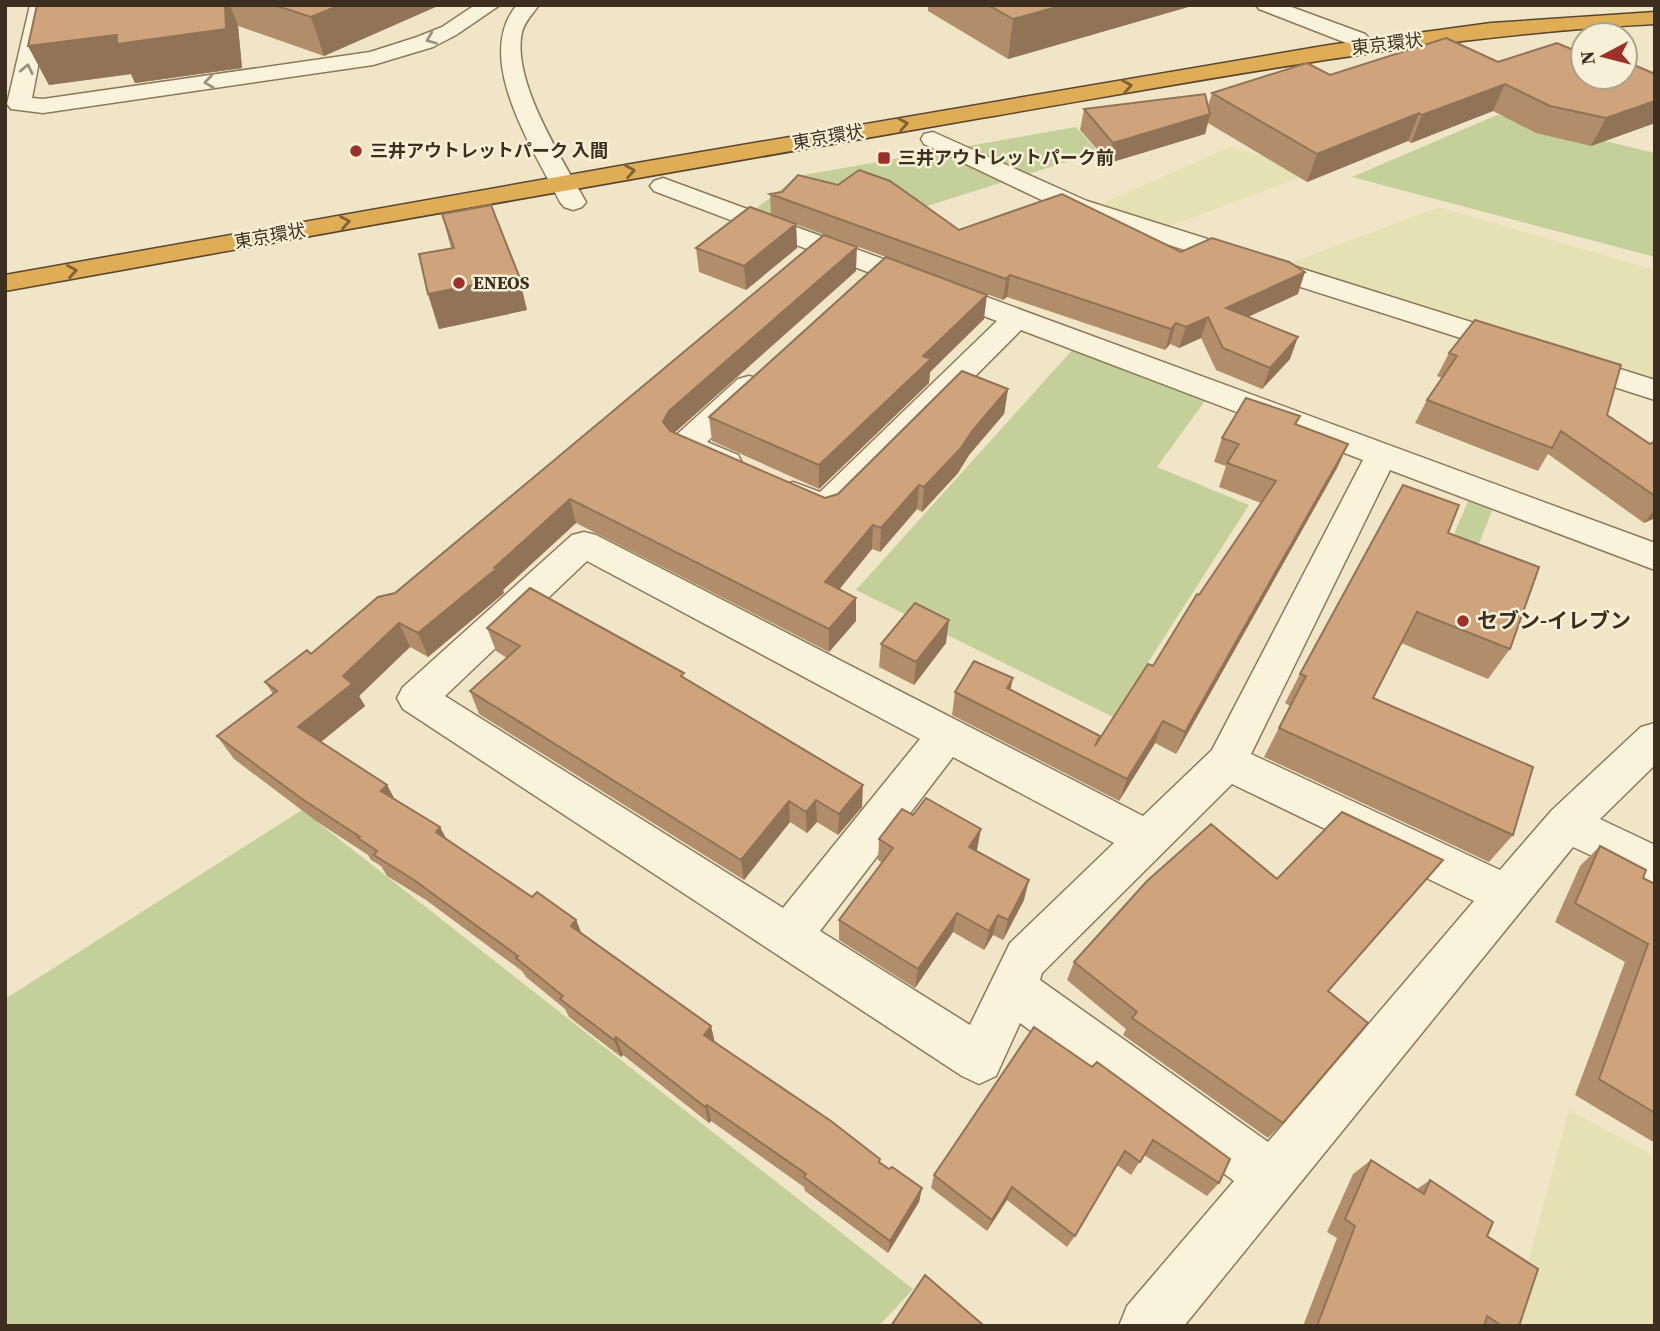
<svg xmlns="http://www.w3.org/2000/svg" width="1660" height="1331" font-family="'Source Serif 4','Noto Sans JP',serif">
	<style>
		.farmland { fill: #e6e1b4 }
		.green { fill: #c5cf9a }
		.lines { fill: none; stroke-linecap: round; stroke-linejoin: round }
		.minor-casing { stroke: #8c795b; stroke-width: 3 }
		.highway-casing { stroke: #5a4630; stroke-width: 3 }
		.minor { fill: #faf3db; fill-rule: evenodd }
		.highway { fill: #e0ad57; fill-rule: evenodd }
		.wall { fill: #b28d6b }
		.shaded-wall { fill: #917357 }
		.building { fill: #cfa47c; stroke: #917357; stroke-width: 2 }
		.oneway { stroke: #9b917e }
		.oneway2 { stroke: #7e6136 }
		.poi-dot { fill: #9d312a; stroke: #f7f0d7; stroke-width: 2.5 }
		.labels { text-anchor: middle; stroke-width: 5; stroke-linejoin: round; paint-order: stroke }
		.far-street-label { font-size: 18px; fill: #3c2f20; stroke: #f7f0d7 }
		.far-poi-label { font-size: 18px; font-weight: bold; fill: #3c2f20; stroke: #f7f0d7; text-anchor: start }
		.poi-label { font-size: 21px; font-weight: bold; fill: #3c2f20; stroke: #f7f0d7; text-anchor: start }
	</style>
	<rect width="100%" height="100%" fill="#f0e6c7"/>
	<path class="farmland" d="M1230 147 1318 171 1162 229 1094 207Z
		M1439 207 1655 270V382L1279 267Z
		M1569 1110 1655 1156V1326H1511Z"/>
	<path class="green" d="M1497 115 1655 153V257L1352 177Z
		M1076 127 1098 152 823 239 749 214 798 176Z
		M1074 348 1207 398 1157 467 1249 505 1113 717 856 590Z
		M1469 499 1493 508 1466 577 1440 567Z
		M302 810 913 1289 879 1326H5V999Z"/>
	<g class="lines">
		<defs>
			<path id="minor" d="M30 5H50L32 98 43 99 370 52 417 37 442 27 475 5H500L456 35 433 47 373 65 43 113 11 109 7 104Z
				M517 5H539C532 15 525 21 522 32 511 81 563 160 586 202L582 207 573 210 564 207 560 202C534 150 472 58 517 5Z
				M1256 5H1286L1365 34 1376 46 1373 51H1357L1349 44 1259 9Z
				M933 132 1087 201 1655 380V400L1069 213 924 144 921 139 924 134Z
				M663 178 1655 543V570L1390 470 1251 754 1500 870 1552 810 1641 727 1655 723V765L1600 819 1655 845V885L1573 847 1184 1326H1119L1127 1306 1234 1181 1020 1023 996 1076 979 1084 962 1076 403 709 397 698 403 687 572 535 584 532 596 535 1143 816 1212 750 1363 460 1021 330 836 516C817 522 787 511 776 494L781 486 793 482 820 492 997 321 654 191 650 186 654 181ZM587 561 920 739 783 908 445 696ZM953 757 1114 843 1010 943 970 1025 820 931ZM1232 784 1474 901 1268 1142 1040 980 1042 973Z
				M749 376 760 379 764 386 707 442 738 455 742 463 738 471C734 472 730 474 726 474 713 474 675 455 669 445L674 437 738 379Z"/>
			<path id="highway" d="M1655 12V24C1427 36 1205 80 981 118 656 174 330 232 5 291V275L631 164 1329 45 1491 23Z"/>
		</defs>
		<use href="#minor" class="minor-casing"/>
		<use href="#highway" class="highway-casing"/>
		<use href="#minor" class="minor"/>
		<use href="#highway" class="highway"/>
	</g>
	<path class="wall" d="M37 5H440L324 56 238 26 242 68 135 83 131 74 49 85 28 46Z
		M928 5H1195L1008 59 928 11Z
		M1498 62 1583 77 1655 74V123L1591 146 1536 133 1493 111 1411 143 1408 141 1307 182 1208 123 1205 134 1109 163 1080 130 1084 109 1208 106 1212 93 1330 75Z
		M770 194 959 230 1181 252 1298 294 1248 317 1290 359 1262 389 1216 370 1201 338 1179 348 1170 344 1165 350 1007 297 1003 300 796 224 797 248 746 290 699 272 696 248 771 215Z
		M442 214 527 310 439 329 428 294 451 248Z
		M856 271 674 433 825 498 838 494 1008 389 1004 414 969 455 958 473 922 512 917 509 880 552 872 549 839 589 856 598V621L829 652 576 523 503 590 504 593 428 657 410 647 359 696 365 706 321 742 387 785 394 799 440 827 446 839 532 897 576 920 581 932 711 1026 715 1043 880 1163 922 1188 919 1202 888 1253 805 1191 804 1187 711 1121 709 1123 623 1055 621 1057 569 1017 565 1009 526 977 522 971 426 900 387 876 381 866 371 860 368 855 316 821 234 759 217 736 273 694 265 682 311 654 395 593Z
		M984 319 930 372 929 383 819 489 712 441 709 417Z
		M1449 353 1607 415 1650 444 1655 441V518L1644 523 1548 454 1538 471 1415 423 1427 400 1442 378 1437 376Z
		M1300 416 1296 424 1348 444 1337 468 1176 754 1155 743 1119 801 952 715 955 692 1011 690 1098 740 1153 666 1199 595 1261 503 1219 487 1226 466 1214 462 1222 438Z
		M1448 533 1510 649 1488 679 1401 643 1373 698 1513 835 1489 862 1264 757 1290 706 1285 703 1300 674Z
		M487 628 685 678 862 807 838 835 817 822 807 833 790 822 744 880 479 714 470 691 507 658 496 651Z
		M946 643 914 685 879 667 881 644Z
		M879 839 977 850 976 851 1024 900 1003 940 993 935 984 950 953 932 915 988 839 940V920L882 863 878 860Z
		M1600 846 1643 878 1655 884V1143L1575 1095 1625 962 1555 922 1580 866Z
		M1074 962 1329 991 1283 1123 1268 1138 1123 1035 1126 1029 1067 980Z
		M1034 1027 1219 1183 1207 1196 1144 1155 1131 1175 1117 1165 1075 1236 1067 1247 1007 1200 987 1231 931 1188 934 1175Z
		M1371 1160 1417 1189 1430 1180 1487 1236 1519 1326H1303L1337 1238 1327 1232 1353 1174Z"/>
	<path class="shaded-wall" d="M225 5H230L238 26 242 68 135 83 131 74 49 85 28 46Z
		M340 5H440L324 56 311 17Z
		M1064 5H1195L1008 59 1013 19Z
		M1505 84 1493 111 1411 143 1422 115Z
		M1655 101V123L1591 146 1606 118Z
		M1419 113 1408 141 1307 182 1317 154Z
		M1210 114 1205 134 1109 163 1113 143Z
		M796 224 797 248 746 290 744 266Z
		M857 247 856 271 672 435 663 422 669 411Z
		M1305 272 1298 294 1219 330 1226 308Z
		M1010 275 1007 297 1003 300 1006 279Z
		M519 276 527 310 439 329 428 294Z
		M987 295 984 319 930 372 929 383 819 489V465L923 356Z
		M1208 317 1201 338 1179 348 1186 327Z
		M1176 323 1170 344 1165 350 1171 329Z
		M1298 337 1290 359 1262 389 1270 368Z
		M1008 389 1004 414 969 455 958 473 922 512 924 487Z
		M1348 444 1337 468 1176 754 1185 732Z
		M919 485 917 509 880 552 881 528Z
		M570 499 576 523 503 590 504 593 428 657 418 633 494 568Z
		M1655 509V518L1644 523Z
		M873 525 872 549 826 606 825 582Z
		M856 598V621L829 652V629Z
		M949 620 946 643 914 685 916 662Z
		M399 623 410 647 359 696 365 706 312 749 298 727 343 676Z
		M1013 678 1008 701 1007 688Z
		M1163 721 1155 743 1119 801 1127 779Z
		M387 785 399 807 381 791Z
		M863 785 862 807 838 835 839 814Z
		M816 800 817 822 807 833 806 812Z
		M789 801 790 822 744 880 741 860Z
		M440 827 451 848 436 832Z
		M981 829 977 850 965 868 969 847Z
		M1029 880 1024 900 1003 940 1008 920Z
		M957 913 953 932 915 988 918 969Z
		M998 915 993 935 984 950 989 931Z
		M576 920 584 940 571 926Z
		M711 1026 715 1044 704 1035Z
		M616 1037 623 1055 621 1057 614 1040Z
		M707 1105 711 1121 709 1123 705 1107Z
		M1012 1187 1007 1200 987 1231 992 1220Z
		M922 1188 919 1202 888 1253 890 1241Z"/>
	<path class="building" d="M37 5H225L226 29 117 44V35L28 46Z
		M274 5H340L311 17Z
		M988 5H1064L1013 19Z
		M1446 38 1498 62 1557 43 1583 54V77H1625V61L1655 74V101L1606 118 1550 106 1505 84 1422 115 1419 113 1317 154 1212 93 1307 63 1330 75Z
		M1205 94 1210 114 1113 143 1084 109Z
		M859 170 890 181 959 230 1062 194 1181 252 1212 238 1289 262 1305 272 1226 308 1298 337 1270 368 1223 348 1208 317 1186 327 1176 323 1171 329 1010 275 1006 279 770 194 782 192 798 175 838 185Z
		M491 205 519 276 428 294 419 254 454 248 442 214Z
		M750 207 796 224 744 266 696 248Z
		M824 235 857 247 669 411 663 422 670 431 825 498 838 494 962 371 1008 389 972 431 961 448 924 487 919 485 881 528 873 525 825 582 856 598 829 629 570 499 494 568 496 569 418 633 399 623 343 676 352 684 298 727 387 785 381 791 440 827 436 832 532 897 537 892 576 920 571 926 711 1026 704 1035 831 1121 880 1159 879 1162 889 1169 892 1167 922 1188 890 1241 804 1177 806 1174 707 1105 705 1107 616 1037 614 1040 560 999 563 996 516 958 518 956 414 880 374 855 377 851 358 838 360 837 302 799 217 736 277 691 265 682 307 650 311 654 378 597 395 593Z
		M886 257 987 295 923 356 931 359 819 465 709 417Z
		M1475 320 1621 365 1607 415 1650 444 1655 441V496L1561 431 1552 448 1427 400 1457 356 1449 353Z
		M1246 398 1300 416 1295 424 1348 444 1185 732 1163 721 1127 779 955 692 974 661 1013 678 1007 688 1100 736 1095 746 1148 664 1153 666 1197 594 1199 595 1276 481 1227 463 1239 444 1222 438Z
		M1403 485 1459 505 1448 533 1539 567 1510 649 1417 612 1373 698 1533 767 1513 835 1279 728 1306 676 1300 674Z
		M530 588 684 673 681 676 863 785 839 814 816 800 806 812 789 801 741 860 470 691 520 646 487 628Z
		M915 603 949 620 916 662 881 644Z
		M926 798 981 829 969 847 1029 880 1008 920 998 915 989 931 957 913 918 969 839 920 893 848 879 839 902 809 913 815Z
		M1342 812 1443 860 1328 991 1368 1023 1283 1123 1132 1018 1137 1012 1074 962 1147 881 1211 824 1277 879Z
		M1600 846 1646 870 1643 878 1655 884V1113L1599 1079 1648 944 1575 903Z
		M1034 1027 1092 1067 1097 1062 1230 1159 1219 1183 1153 1140 1140 1162 1125 1151 1075 1236 1012 1187 992 1220 934 1175Z
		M1371 1160 1424 1194 1430 1180 1493 1222 1487 1236 1538 1269 1519 1326H1502L1487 1316 1484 1326H1317L1355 1226 1345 1219Z
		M925 1275 982 1324 980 1326H891Z"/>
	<defs><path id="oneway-chevron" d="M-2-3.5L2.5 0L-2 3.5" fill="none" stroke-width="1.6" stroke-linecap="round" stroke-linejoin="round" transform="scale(1.75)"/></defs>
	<g class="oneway">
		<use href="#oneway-chevron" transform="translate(431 39) rotate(157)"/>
		<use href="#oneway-chevron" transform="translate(27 69) rotate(-78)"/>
		<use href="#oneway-chevron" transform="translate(209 82) rotate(172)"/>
	</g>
	<g class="oneway2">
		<use href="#oneway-chevron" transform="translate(1127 86) rotate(-10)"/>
		<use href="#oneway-chevron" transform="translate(903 124) rotate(-10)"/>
		<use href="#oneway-chevron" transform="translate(630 171) rotate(-10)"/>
		<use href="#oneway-chevron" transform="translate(345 222) rotate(-10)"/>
		<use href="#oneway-chevron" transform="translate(72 271) rotate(-10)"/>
	</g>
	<g class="poi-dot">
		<circle cx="356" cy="151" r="7"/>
		<rect x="877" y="151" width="14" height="14" rx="3.5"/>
		<circle cx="459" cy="283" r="7"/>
		<circle cx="1463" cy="621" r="7"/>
	</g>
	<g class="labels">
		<g class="far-street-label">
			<text transform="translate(1387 44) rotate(-7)" y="6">東京環状</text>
			<text transform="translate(828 137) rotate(-10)" y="6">東京環状</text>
			<text transform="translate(270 236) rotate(-10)" y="6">東京環状</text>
		</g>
		<g class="far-poi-label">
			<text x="370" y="157">三井アウトレットパーク 入間</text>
			<text x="898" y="164">三井アウトレットパーク前</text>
			<text x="473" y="289">ENEOS</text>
		</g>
		<g class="poi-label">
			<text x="1477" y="628">セブン-イレブン</text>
		</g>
	</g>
	<rect width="1660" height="1331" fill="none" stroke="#3c2f20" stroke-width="14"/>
	<g transform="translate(1604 56) rotate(263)"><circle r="33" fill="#f7f0d7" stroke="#aca38e" stroke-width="2"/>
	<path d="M0-5L12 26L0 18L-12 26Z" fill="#9d312a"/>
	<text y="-10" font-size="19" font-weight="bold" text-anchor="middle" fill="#3c2f20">N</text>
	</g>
</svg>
